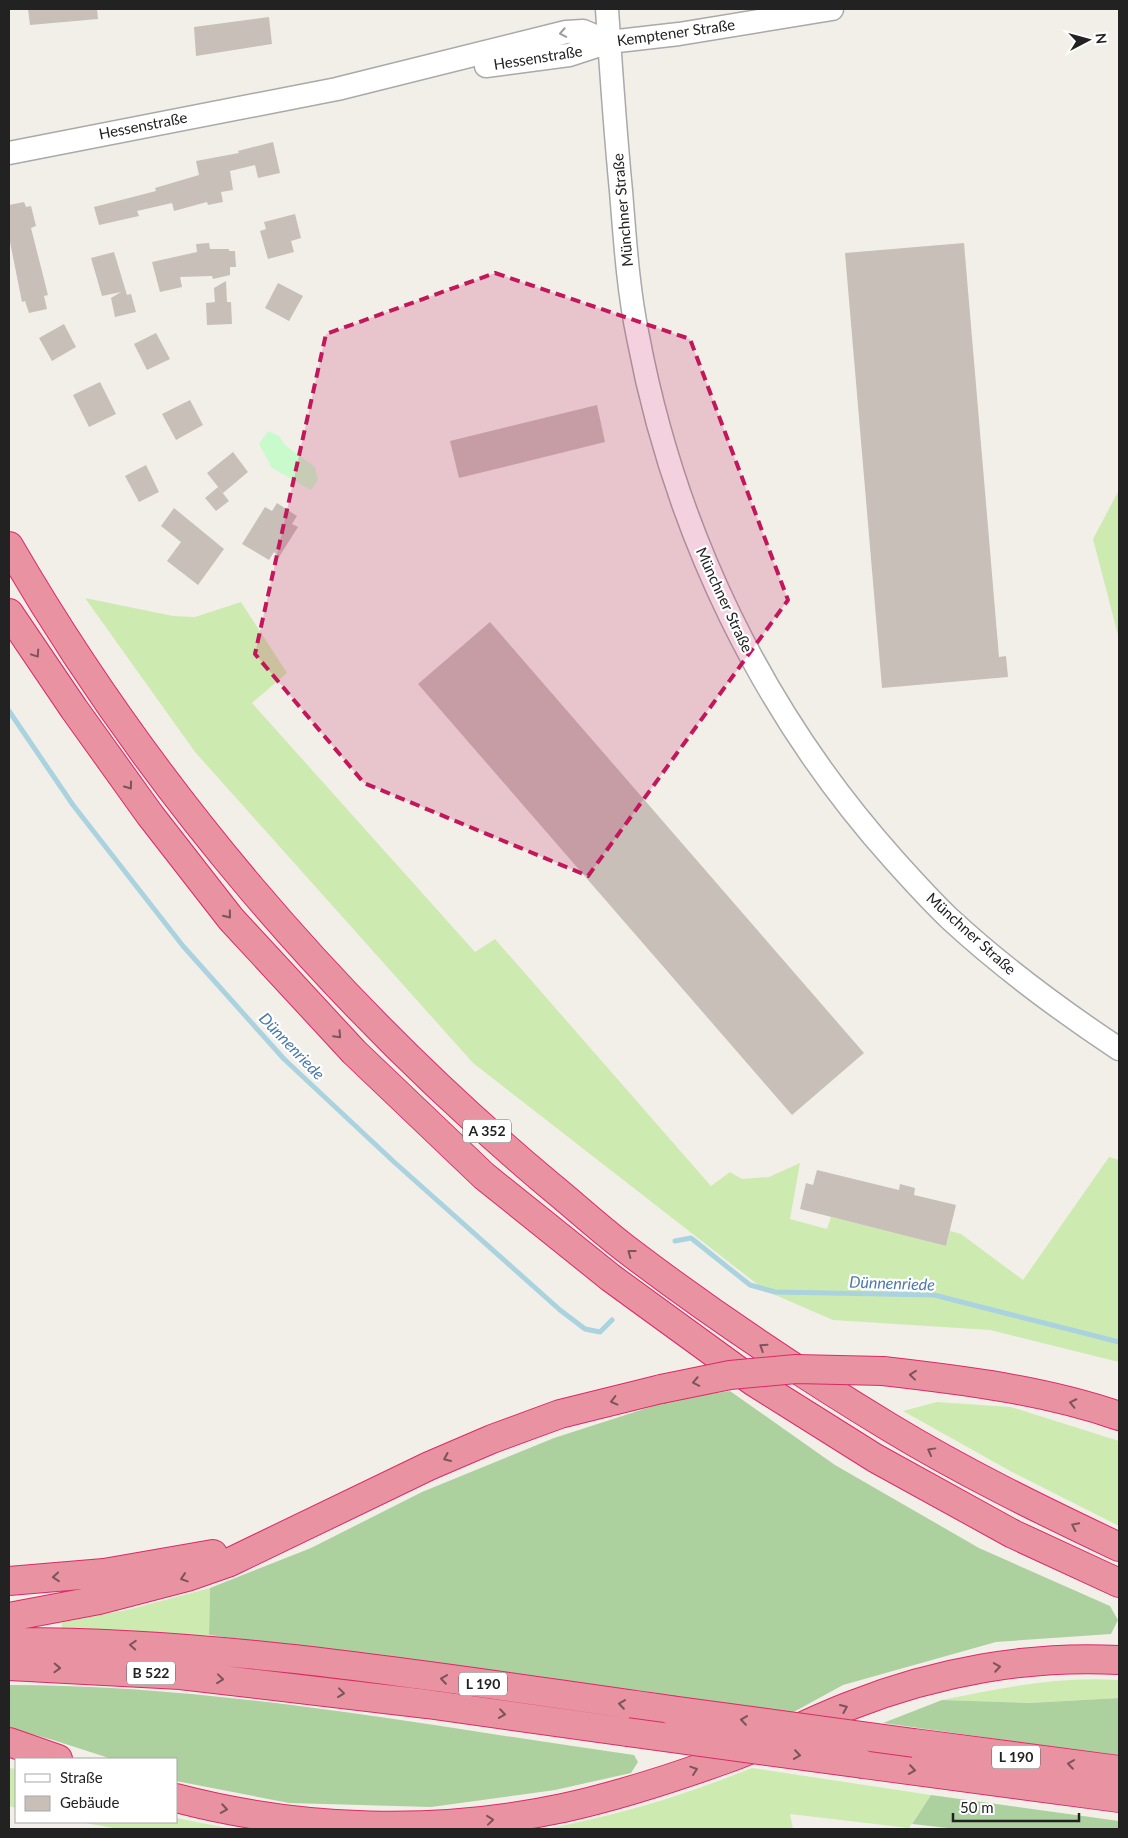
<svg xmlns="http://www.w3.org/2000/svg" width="1128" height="1838" font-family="Lato,sans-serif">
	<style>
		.grass { fill: #cdebb0 }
		.forest { fill: #add19e }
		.park { fill: #c8facc }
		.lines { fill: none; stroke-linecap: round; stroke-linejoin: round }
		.stream { stroke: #aad3df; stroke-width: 5 }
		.building { fill: #c7bfb8 }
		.minor-casing { stroke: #a9a9a9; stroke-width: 25 }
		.highway-casing { stroke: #dc2a67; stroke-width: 30 }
		.minor { stroke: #fff; stroke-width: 22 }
		.highway { stroke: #e892a2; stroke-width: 28 }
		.highway-bridge-casing { stroke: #dc2a67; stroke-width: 30; stroke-linecap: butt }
		.highway-bridge { stroke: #e892a2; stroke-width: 28 }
		.oneway { stroke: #9c9c9c }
		.oneway2 { stroke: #7b545c }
		.marked { fill: #c2185b; fill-opacity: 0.2; stroke: #c2185b; stroke-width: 4; stroke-dasharray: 10 6; stroke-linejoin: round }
		.labels { text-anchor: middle; stroke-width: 4.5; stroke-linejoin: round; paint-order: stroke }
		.shield { fill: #fff; stroke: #646464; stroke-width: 1 }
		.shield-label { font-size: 14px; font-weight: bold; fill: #222 }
		.street-label { font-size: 15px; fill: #222; stroke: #fff }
		.water-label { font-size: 16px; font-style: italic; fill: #4a7aab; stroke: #fff }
	</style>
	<rect width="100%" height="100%" fill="#f2efe9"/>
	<path class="grass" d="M1119 490V639L1093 539Z
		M85 598 173 616 195 617 241 602 287 673 252 703 475 952 495 939 711 1186 730 1172 742 1179 769 1177 800 1163 790 1219 827 1229 831 1217 946 1246 950 1231 961 1234 1023 1280 1109 1157 1119 1160V1362L990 1330 833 1320 766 1291 473 1063 195 752Z
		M937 1402 1011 1407 1119 1441V1526L1012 1472 903 1411Z
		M210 1588 209 1635 61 1633 62 1622 127 1610Z
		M1119 1680V1698L1029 1703 942 1700C1000 1688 1059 1676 1119 1680Z
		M9 1768 16 1769V1808L9 1806Z
		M752 1768 931 1795 909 1828 790 1814 793 1829H545C616 1816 685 1795 752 1768Z
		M176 1818 233 1829H119L80 1822H176Z"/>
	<path class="forest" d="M730 1391 835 1465 979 1548 1110 1606 1118 1620 1111 1634 996 1642 843 1685 790 1714 688 1701 657 1693 209 1635 210 1588 311 1548 422 1492 554 1438 675 1399Z
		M9 1685C220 1685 426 1726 634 1755L638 1762 631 1773 555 1790 431 1807 289 1803 176 1781V1759H112L53 1740 9 1728Z
		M1119 1698V1756L883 1723 942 1700 1029 1703Z
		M931 1795 1119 1821V1829H957L912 1824Z"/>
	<path class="park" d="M268 431 279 436 286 446 315 467 318 480 311 490 272 468 259 444Z"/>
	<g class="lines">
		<path class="stream" d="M9 711 73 805 183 946 284 1059 393 1161 560 1310 585 1329 600 1332 612 1320
			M675 1241 691 1238 750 1285 775 1292 934 1295 1119 1342"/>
	</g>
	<path class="building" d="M28 9H97L98 19 30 25Z
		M269 17 272 44 196 56 194 27Z
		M273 142 280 173 258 178 255 165 230 171 233 190 221 192 223 202 208 205 207 202 174 211 172 203 137 211 139 216 99 225 94 207 156 191 155 188 199 175 196 161 239 153 238 151Z
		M24 202 26 207 31 206 36 226 31 228 48 295 44 296 47 309 29 313 25 301 22 302 9 237V205Z
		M295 214 301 238 291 241 294 252 268 259 260 231 266 229 264 222Z
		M209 243 210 249H229V251H235L236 267H230V275L213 279 212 276 180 277 182 287 160 292 152 262 197 252 196 244Z
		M964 243 999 657 1006 656 1008 677 882 688 845 253Z
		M114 252 127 295 131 294 136 312 115 317 111 298 121 292 102 296 91 258Z
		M226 281 227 302H231L232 324 207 325 206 303 215 302 214 288Z
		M278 283 303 296 289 321 265 308Z
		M64 324 76 347 52 361 39 338Z
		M156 333 170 359 147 370 134 344Z
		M100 382 116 414 89 427 73 395Z
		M190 400 203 425 176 440 162 414Z
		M597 405 605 442 459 478 450 441Z
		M233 452 248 472 223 493 207 473Z
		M146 465 159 492 139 502 125 476Z
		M218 487 229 501 216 511 205 498Z
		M277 503 297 516 292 524 298 527 279 557 274 552 269 560 242 544 265 507 272 511Z
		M174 508 224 549 198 585 167 561 181 542 161 526Z
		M490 622 864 1053 792 1115 418 684Z
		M817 1170 899 1190 900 1184 915 1188 914 1195 956 1205 946 1246 800 1209 806 1183 813 1185Z"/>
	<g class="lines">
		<defs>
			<path id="minor" d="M607 9C611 70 615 130 621 191 625 240 628 289 638 337 675 532 762 713 895 861 913 881 931 901 950 919 1002 967 1060 1010 1119 1049
				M486 66 569 55 609 42 679 34 832 9
				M9 153 337 89 566 32 583 31 609 42"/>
			<path id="highway" d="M9 546C149 787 334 1004 548 1184 575 1206 602 1231 630 1252 713 1315 800 1373 889 1427 963 1472 1041 1510 1119 1547
				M9 613 74 709 150 815 231 919 354 1052 484 1176 611 1278 754 1382 875 1458 1013 1534 1119 1583
				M883 1371C962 1380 1044 1390 1119 1416
				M9 1581 104 1573 213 1554
				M9 1617 99 1600 187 1577 230 1562 429 1466 492 1439 560 1414 661 1389
				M9 1642C228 1641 454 1680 671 1710
				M9 1666 180 1675 427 1704 627 1732
				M9 1742 58 1759
				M914 1743 1119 1770
				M863 1764 1119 1798
				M176 1798C302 1831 436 1835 563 1808 618 1796 673 1778 726 1759 769 1744 809 1721 852 1705 936 1672 1029 1655 1119 1660"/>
		</defs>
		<use href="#minor" class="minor-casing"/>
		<use href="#highway" class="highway-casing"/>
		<use href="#minor" class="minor"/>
		<use href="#highway" class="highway"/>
		<defs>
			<path id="highway-bridge" d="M661 1389 730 1375 796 1369 883 1371
				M671 1710 914 1743
				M627 1732 863 1764"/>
		</defs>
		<use href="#highway-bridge" class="highway-bridge-casing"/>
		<use href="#highway-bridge" class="highway-bridge"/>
	</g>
	<defs><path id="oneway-chevron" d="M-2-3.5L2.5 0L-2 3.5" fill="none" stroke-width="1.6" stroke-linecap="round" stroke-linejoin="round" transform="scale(1.25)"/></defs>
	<use class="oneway" href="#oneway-chevron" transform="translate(563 33) rotate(169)"/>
	<g class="oneway2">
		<use href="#oneway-chevron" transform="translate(36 654) rotate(56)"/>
		<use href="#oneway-chevron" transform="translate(129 786) rotate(54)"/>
		<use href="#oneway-chevron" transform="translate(228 915) rotate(51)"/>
		<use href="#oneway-chevron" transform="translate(338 1035) rotate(47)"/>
		<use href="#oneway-chevron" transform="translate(631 1253) rotate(-143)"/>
		<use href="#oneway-chevron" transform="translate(763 1347) rotate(-147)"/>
		<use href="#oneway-chevron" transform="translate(913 1375) rotate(-174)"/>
		<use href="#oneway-chevron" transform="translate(696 1382) rotate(169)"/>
		<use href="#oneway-chevron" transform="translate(614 1401) rotate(166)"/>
		<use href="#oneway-chevron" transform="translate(1073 1403) rotate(-168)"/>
		<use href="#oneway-chevron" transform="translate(931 1451) rotate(-151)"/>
		<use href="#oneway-chevron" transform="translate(447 1458) rotate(156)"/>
		<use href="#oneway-chevron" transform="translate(1075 1526) rotate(-154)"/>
		<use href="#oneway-chevron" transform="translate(56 1577) rotate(175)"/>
		<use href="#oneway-chevron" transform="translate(184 1578) rotate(162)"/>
		<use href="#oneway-chevron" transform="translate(133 1645) rotate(-176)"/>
		<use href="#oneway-chevron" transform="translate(997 1667) rotate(-9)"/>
		<use href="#oneway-chevron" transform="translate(57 1668) rotate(2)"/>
		<use href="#oneway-chevron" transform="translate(220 1679) rotate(6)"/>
		<use href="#oneway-chevron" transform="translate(444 1679) rotate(-172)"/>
		<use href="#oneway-chevron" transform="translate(341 1693) rotate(7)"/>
		<use href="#oneway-chevron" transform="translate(622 1704) rotate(-172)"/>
		<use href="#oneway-chevron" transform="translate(844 1708) rotate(-23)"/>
		<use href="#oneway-chevron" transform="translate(502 1714) rotate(8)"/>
		<use href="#oneway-chevron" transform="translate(744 1720) rotate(-172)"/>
		<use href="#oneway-chevron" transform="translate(797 1755) rotate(8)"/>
		<use href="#oneway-chevron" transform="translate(1071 1764) rotate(-172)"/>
		<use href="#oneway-chevron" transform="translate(694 1770) rotate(-19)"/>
		<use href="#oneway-chevron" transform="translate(912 1770) rotate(8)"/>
		<use href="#oneway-chevron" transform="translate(224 1809) rotate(9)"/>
		<use href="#oneway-chevron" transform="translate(490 1820) rotate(-6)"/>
	</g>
	<path class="marked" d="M495 273 690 339 788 600 588 876 364 783 255 654 326 334Z"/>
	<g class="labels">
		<g class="shield">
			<rect x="463" y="1119.5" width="48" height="23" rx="4"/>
			<rect x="127" y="1661.5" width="48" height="23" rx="4"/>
			<rect x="459" y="1672.5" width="48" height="23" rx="4"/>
			<rect x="992" y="1745.5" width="48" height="23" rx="4"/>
		</g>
		<g class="shield-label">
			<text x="487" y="1136">A 352</text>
			<text x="151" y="1678">B 522</text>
			<text x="483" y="1689">L 190</text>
			<text x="1016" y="1762">L 190</text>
		</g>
		<g class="street-label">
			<text transform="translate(676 33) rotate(-8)" y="5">Kemptener Straße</text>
			<text transform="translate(538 58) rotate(-9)" y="5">Hessenstraße</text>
			<text transform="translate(143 126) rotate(-11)" y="5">Hessenstraße</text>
			<text transform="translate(623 210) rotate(-95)" y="5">Münchner Straße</text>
			<text transform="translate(724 600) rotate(65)" y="5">Münchner Straße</text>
			<text transform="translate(971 934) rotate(42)" y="5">Münchner Straße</text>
		</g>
		<g class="water-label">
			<text transform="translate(292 1046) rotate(46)" y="6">Dünnenriede</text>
			<text transform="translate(892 1283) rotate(2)" y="6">Dünnenriede</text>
		</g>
	</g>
	<rect width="1128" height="1838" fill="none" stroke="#222222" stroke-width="20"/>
	<rect x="15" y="1758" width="162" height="65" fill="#ffffff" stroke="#a7a7a7"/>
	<rect x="25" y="1774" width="25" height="8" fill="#ffffff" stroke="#a7a7a7"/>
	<text x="60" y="1783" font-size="15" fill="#222222">Straße</text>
	<rect x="25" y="1796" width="25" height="15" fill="#c7bfb8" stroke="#a7a7a7"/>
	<text x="60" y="1808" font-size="15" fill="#222222">Gebäude</text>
	<g transform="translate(1088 40) rotate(84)" stroke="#ffffff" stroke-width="4" paint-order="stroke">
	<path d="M0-4L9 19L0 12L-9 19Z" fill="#222222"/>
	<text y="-8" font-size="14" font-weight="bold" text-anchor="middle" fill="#222222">N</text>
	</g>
	<path d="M953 1813v8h126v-8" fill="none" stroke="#222222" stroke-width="2.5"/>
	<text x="960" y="1813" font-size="15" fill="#222222" stroke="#ffffff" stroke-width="4" paint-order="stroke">50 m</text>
</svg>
